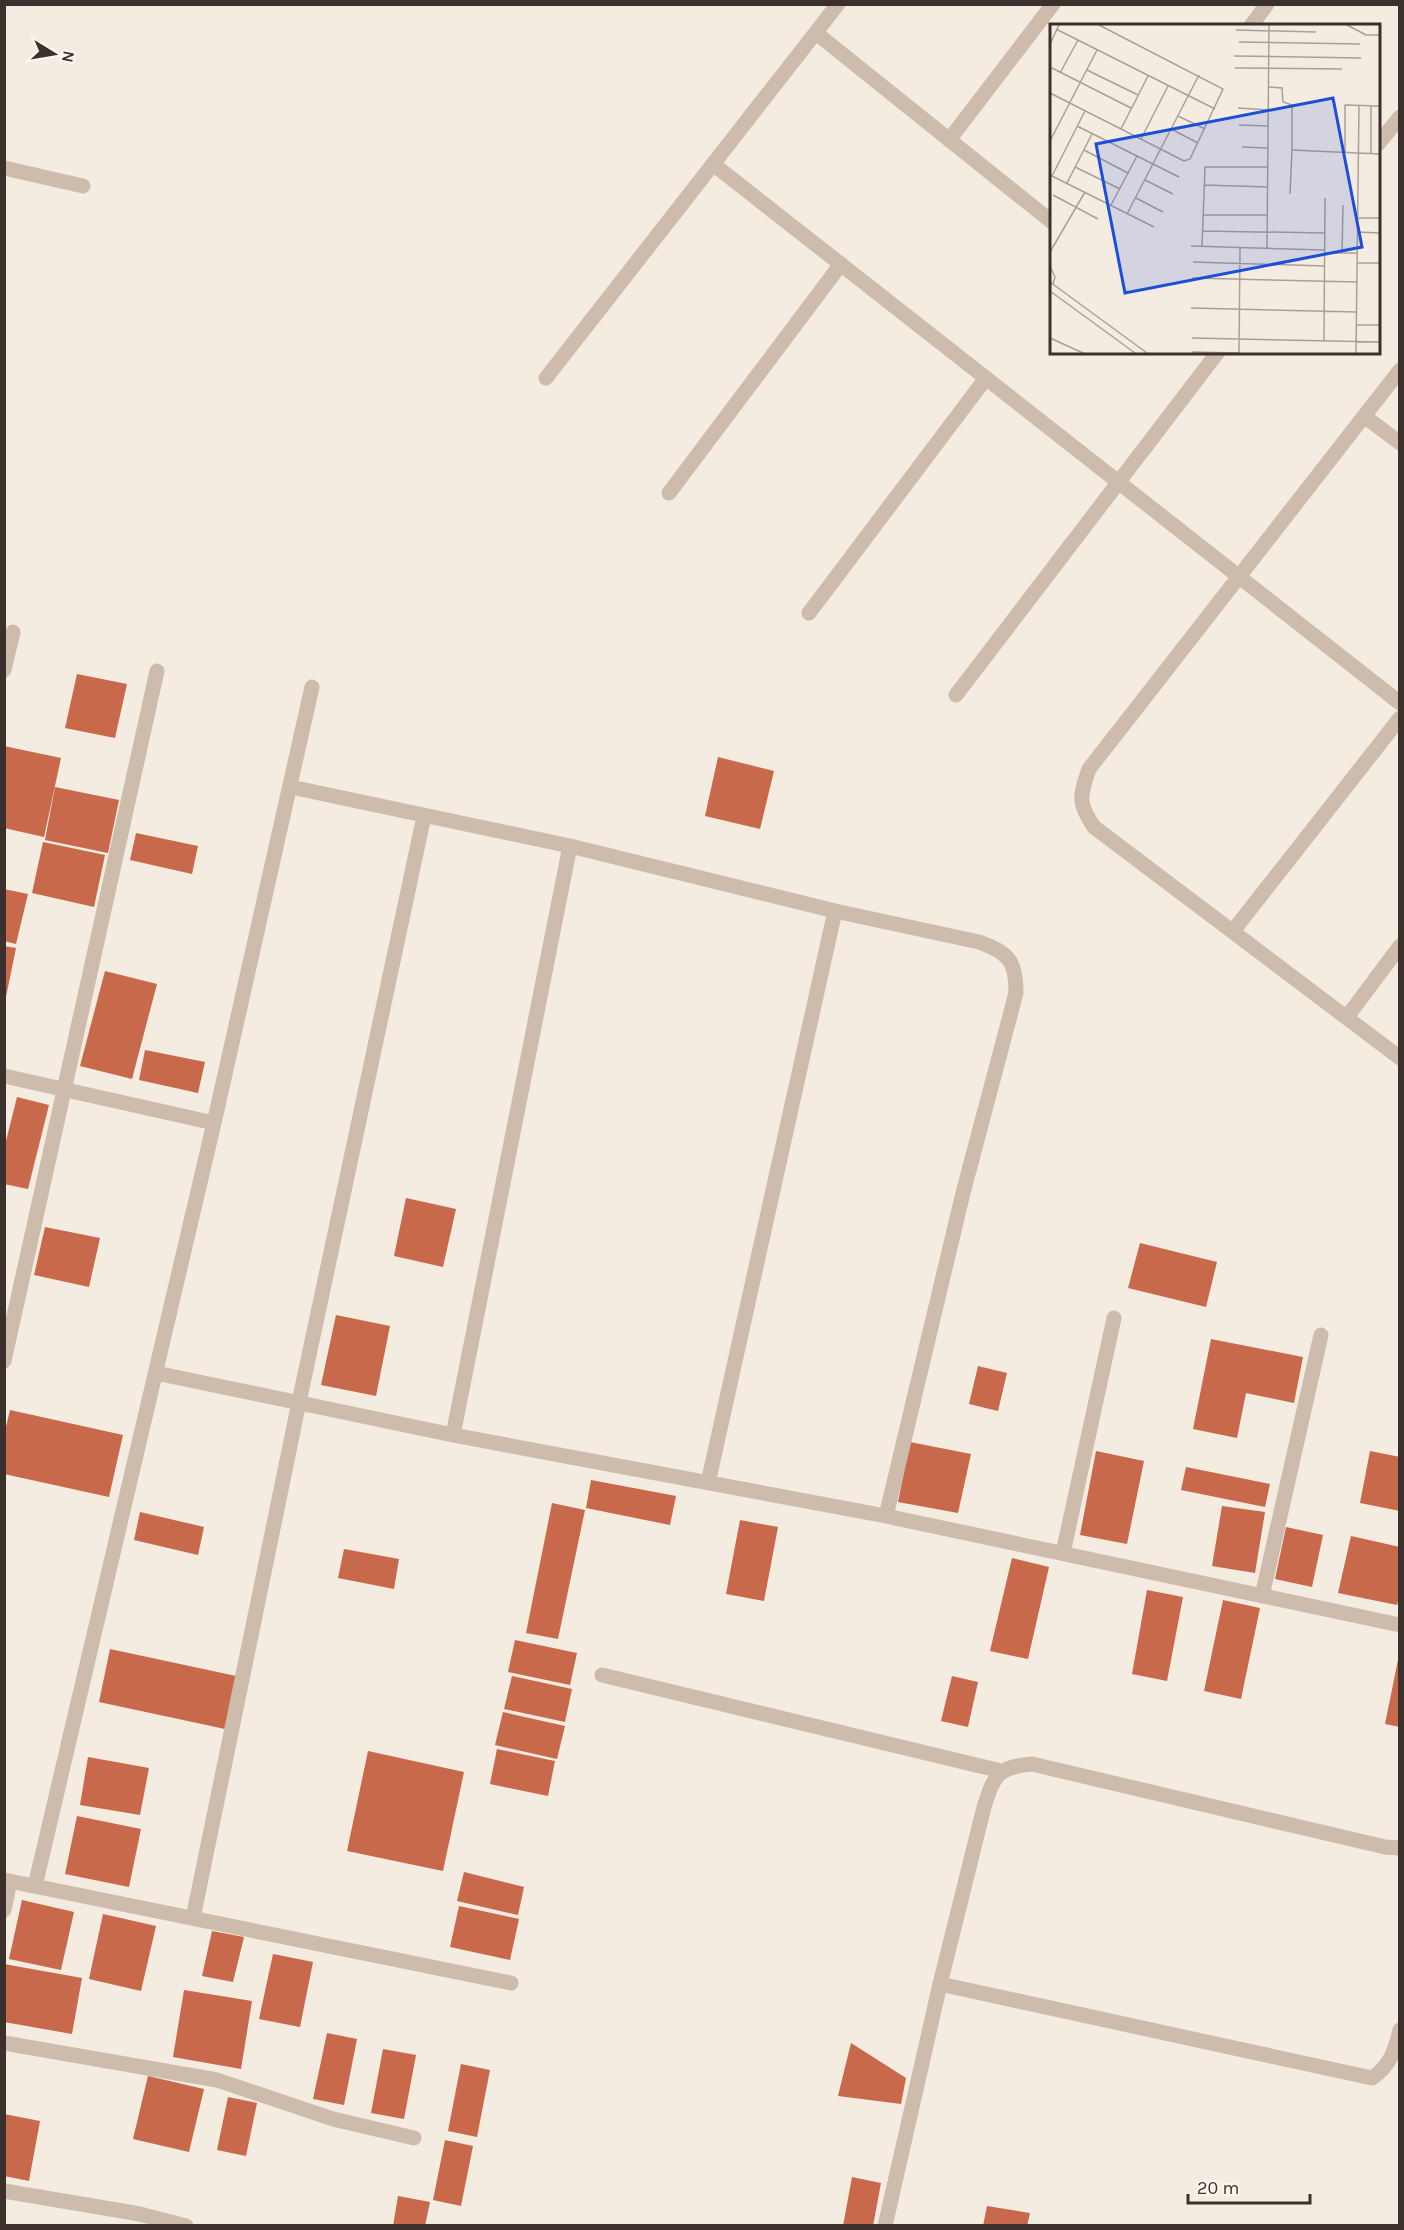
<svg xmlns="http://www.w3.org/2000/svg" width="1404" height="2230" font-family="Karla,sans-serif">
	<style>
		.building { fill: #c8694b }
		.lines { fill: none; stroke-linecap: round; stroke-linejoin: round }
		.lane { stroke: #cdbbac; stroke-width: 15 }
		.street { stroke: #cdbbac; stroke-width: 15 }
		.inset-road { fill: none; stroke: #aaa098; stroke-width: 1.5 }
		.view { fill: #1d4ed8; fill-opacity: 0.15; stroke: #1d4ed8; stroke-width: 3 }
		.inset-edge { fill: none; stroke: #3b302b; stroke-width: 3 }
	</style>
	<rect width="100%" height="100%" fill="#f4ebe1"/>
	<path class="building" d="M77 674 127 684 115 738 65 728Z
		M4 746 61 758 44 837 4 828Z
		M718 757 774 771 760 829 705 816Z
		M55 787 119 800 108 853 45 840Z
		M136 833 198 846 192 874 130 860Z
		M43 842 105 855 94 907 32 893Z
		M4 889 28 894 16 944 4 941Z
		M4 946 16 948 6 997H4Z
		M105 971 157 984 132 1079 80 1066Z
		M145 1050 205 1062 198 1093 139 1080Z
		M17 1097 49 1105 28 1189 4 1184V1149Z
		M406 1198 456 1209 443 1267 394 1256Z
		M45 1227 100 1238 89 1287 34 1275Z
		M1140 1243 1217 1262 1206 1307 1128 1288Z
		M336 1315 390 1326 376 1396 321 1385Z
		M1211 1339 1303 1357 1294 1403 1246 1393 1237 1438 1193 1429Z
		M978 1366 1007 1373 998 1411 969 1404Z
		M10 1410 123 1435 109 1497 4 1474V1435Z
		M910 1442 971 1454 958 1513 898 1502Z
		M1096 1451 1144 1461 1127 1544 1080 1535Z
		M1370 1451 1400 1457V1511L1360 1503Z
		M1186 1467 1270 1484 1265 1507 1181 1490Z
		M591 1480 676 1496 670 1525 586 1508Z
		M552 1503 585 1510 558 1639 526 1633Z
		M1222 1506 1265 1512 1255 1573 1212 1566Z
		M140 1512 204 1527 198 1555 134 1540Z
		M740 1520 778 1527 764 1601 726 1594Z
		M1286 1527 1323 1535 1312 1587 1275 1579Z
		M1351 1536 1400 1547V1594L1397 1605 1338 1593Z
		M344 1549 399 1559 394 1589 338 1578Z
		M1012 1558 1049 1567 1028 1659 990 1651Z
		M1147 1590 1183 1597 1167 1681 1132 1674Z
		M1223 1600 1260 1608 1241 1699 1204 1691Z
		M515 1640 577 1653 570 1685 508 1672Z
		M110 1649 236 1676 225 1729 99 1702Z
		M1398 1660H1400V1727L1385 1724Z
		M512 1676 572 1689 565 1722 504 1709Z
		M952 1676 978 1682 968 1727 941 1721Z
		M503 1712 565 1726 557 1759 495 1745Z
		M497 1749 555 1761 548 1796 490 1784Z
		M368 1751 464 1772 443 1871 347 1851Z
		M88 1757 149 1768 140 1815 80 1805Z
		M77 1816 141 1829 129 1887 65 1874Z
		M464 1872 524 1887 518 1915 457 1901Z
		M22 1900 74 1912 61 1970 9 1959Z
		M459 1906 519 1919 510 1960 450 1947Z
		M103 1914 156 1926 141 1991 89 1979Z
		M212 1931 244 1937 233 1982 202 1976Z
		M273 1954 313 1962 300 2027 259 2019Z
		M4 1964 82 1978 72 2034 4 2022Z
		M184 1990 252 2001 241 2069 173 2057Z
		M327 2033 357 2039 344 2105 313 2099Z
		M851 2043 906 2078 901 2104 838 2096Z
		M383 2049 416 2055 404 2119 371 2113Z
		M461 2064 490 2070 477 2137 448 2131Z
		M148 2076 204 2089 189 2152 133 2139Z
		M228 2097 257 2103 246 2156 217 2150Z
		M4 2114 40 2121 29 2181 4 2176Z
		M445 2140 473 2146 461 2206 433 2200Z
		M852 2177 881 2183 873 2226H843Z
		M398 2196 430 2202 425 2226H393Z
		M987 2206 1030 2213 1027 2226H983Z"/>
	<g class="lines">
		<path class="lane" d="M4 168 83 186
			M940 1984 1372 2078C1390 2066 1395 2051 1400 2030"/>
		<path class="street" d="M1251 26 1267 4
			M816 33 1052 222
			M949 140 1053 4
			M1378 144 1400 117
			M713 164 1400 703
			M1400 370 1089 769C1080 796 1077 802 1094 827L1400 1058
			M546 378 838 4
			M1364 416 1400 443
			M669 493 841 264
			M809 613 986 378
			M4 670 13 632
			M956 695 1218 352
			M291 787 570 846 835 911 979 942C1009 953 1016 961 1016 993L963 1193 886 1516
			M1233 931 1400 718
			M1347 1017 1400 946
			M4 1076 214 1123
			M4 1361 157 671
			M156 1373 453 1435 886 1516 1400 1625
			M453 1435 570 846
			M708 1483 835 911
			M1063 1553 1114 1318
			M1262 1596 1321 1335
			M602 1675 1001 1771
			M4 1880 511 1983
			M35 1886 214 1123 312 687
			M4 1910 10 1881
			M193 1918 299 1402 424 816
			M4 2043 217 2080 333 2119 414 2138
			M4 2191 140 2214 186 2226
			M885 2226 940 1984 984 1807C994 1776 997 1767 1032 1764L1385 1847 1400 1848"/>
	</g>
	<g transform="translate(1050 24)">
		<rect width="330" height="330" fill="#f4ebe1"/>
		<path class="inset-road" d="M297 1 316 11H330M6 5 165 85M186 6 266 8M189 18 310 20M0 20 9 1M184 32 311 34M0 43 81 84M185 44 292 45M37 46 88 71M10 49 28 16M219 63 232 64 233 78 242 81V126L330 130M0 69 134 137 140 135 173 65 49 1M188 84 219 86M128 92 155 105M189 101 218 102M27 102 129 153M71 105 98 52M121 105 148 119M91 115 118 62M0 117 47 26M192 123 218 124M34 126 78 149M295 129V81L330 82M321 129V81M25 143 70 165M0 151 104 203M2 152 35 87M95 156 123 170M17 159 42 110M154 161 218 163M240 170 242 126M3 171 48 195M86 174 113 188M61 181 87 132M77 190 149 51M153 191H218M308 194H330M153 207 275 209M307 208 330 209M141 222 274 226M152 222 155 143H218M217 224 219 1M0 228 35 168M274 229H308M292 229 293 181M143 238 274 242M308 239H330M0 242 5 253 3 260M142 254 308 258M0 258 97 329M0 267 85 329M141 284 307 288M307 301H330M0 314 33 329M142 314 330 318M274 317 275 174M142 328 189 329M189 329 190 223M306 329 309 81"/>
		<path class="view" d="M283 74 312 223 75 269 46 120Z"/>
		<rect width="330" height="330" class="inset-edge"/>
	</g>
	<rect width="1404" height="2230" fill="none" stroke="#3b302b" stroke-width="12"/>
	<g transform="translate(54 54) rotate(101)" stroke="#fbf5ee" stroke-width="4.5" paint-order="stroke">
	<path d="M0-4.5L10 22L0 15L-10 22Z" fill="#3b302b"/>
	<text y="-9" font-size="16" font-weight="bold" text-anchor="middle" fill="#3b302b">N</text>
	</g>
	<path d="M1188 2194v9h122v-9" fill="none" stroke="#3b302b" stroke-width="3"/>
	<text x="1197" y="2194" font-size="18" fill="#3b302b" stroke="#fbf5ee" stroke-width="4.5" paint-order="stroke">20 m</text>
</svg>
